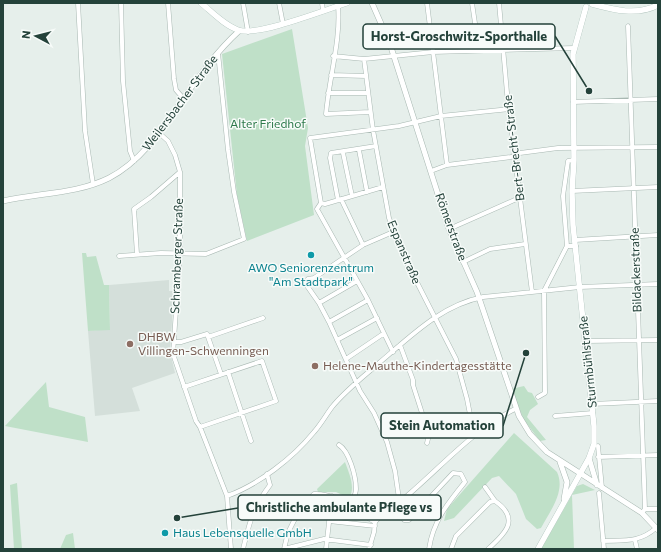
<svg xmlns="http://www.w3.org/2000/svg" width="661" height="552" font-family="Commissioner,sans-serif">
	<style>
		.built { fill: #d4dfda }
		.green { fill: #bfe0c8 }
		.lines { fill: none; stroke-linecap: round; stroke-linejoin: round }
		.minor-casing { stroke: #a8b8b2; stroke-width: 5 }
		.tertiary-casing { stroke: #a8b8b2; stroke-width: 6 }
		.secondary-casing { stroke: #a4bbb3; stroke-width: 6 }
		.minor { stroke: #fff; stroke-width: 4 }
		.tertiary { stroke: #fff; stroke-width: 5 }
		.secondary { stroke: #fff; stroke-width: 5.5 }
		.culture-dot { fill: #0f9aa8; stroke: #f7fbf9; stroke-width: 1.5 }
		.education-dot { fill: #8d6e63; stroke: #f7fbf9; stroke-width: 1.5 }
		.labels { text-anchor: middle; stroke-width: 3; stroke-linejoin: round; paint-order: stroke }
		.street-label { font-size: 12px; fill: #24423a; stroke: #f7fbf9 }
		.park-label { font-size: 12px; fill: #2d7a4b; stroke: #f7fbf9 }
		.culture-label { font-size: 12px; fill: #0d838f; stroke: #f7fbf9 }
		.education-label { font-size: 12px; fill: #785e54; stroke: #f7fbf9; text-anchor: start }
		.leader { fill: none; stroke: #24423a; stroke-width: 1.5 }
		.callout-dot { fill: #24423a; stroke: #f7fbf9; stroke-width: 1.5 }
		.callout { fill: #f7fbf9; stroke: #24423a; stroke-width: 1.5 }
		.callout-label { font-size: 13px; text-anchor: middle; font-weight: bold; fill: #24423a }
	</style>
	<rect width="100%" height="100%" fill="#e6efeb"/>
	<path class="built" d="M169 280V291H174L170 352 175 373 132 388 140 411 95 416 88 331 110 329 109 285Z"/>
	<path class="green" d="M292 29 308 128 305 146 314 215 247 241 237 195 222 54Z
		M82 253H86L87 257 96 256 104 285H109L110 330 88 331Z
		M46 382 49 407 85 417 88 442 5 426Z
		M524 386 528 392 532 393 538 404 530 410 527 417 546 440 540 441 524 420 511 389Z
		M514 433 557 472C566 491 550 511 541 528L537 529 526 519 516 494 499 476 492 478 454 518 444 521 447 509Z
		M345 462C349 473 356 488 349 498L336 492H318L317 489Z
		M17 483 22 549H14L10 485Z
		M583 484 595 490 572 495 574 549H541L577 486Z
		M73 533 75 549H60L66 535Z"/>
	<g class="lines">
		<defs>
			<path id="minor" d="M78 3 85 131 93 184
				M121 3 123 81 130 151 134 161
				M168 3 174 79 176 90 183 98
				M243 3 248 32
				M279 3 283 24
				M322 3 323 10
				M427 3 447 165
				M472 3 479 50
				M499 3 508 104 532 292
				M338 6C341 40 329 78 326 114L370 112
				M628 26 645 509 642 513
				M333 56 364 59 433 52 574 48
				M364 59 373 130 389 218 403 255 456 359 467 399 474 435
				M331 75 366 76
				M328 93H368
				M573 102 658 99
				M159 133 168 141 175 155 180 172V252L173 354 196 421 200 427 227 496 231 549
				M359 150 367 192
				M343 153 352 196
				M574 160 568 161 563 196 567 246H576
				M431 171 447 165 511 157 520 153 558 148 658 147
				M383 187 325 204 321 203 310 138 399 126 441 116 510 109
				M572 191 658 187
				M341 199 363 245
				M338 200 330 158 331 153 376 146
				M321 203 317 209 368 300 393 352
				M449 229 519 198
				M393 232 363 245 314 278 308 279 305 283 319 303 329 322 360 391 374 413 387 442 395 471 400 506 404 520H409L453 473 461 474 465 482C448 503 433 521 429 549
				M575 240 658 235
				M137 254 134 209 151 197 180 172
				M119 256 161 253 206 254 244 239 234 192 228 150 218 53
				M463 262 490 249 525 244
				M319 303 357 281
				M329 322 368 300
				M208 337 263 318
				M337 340 377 318
				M586 341 658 340
				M174 342H181L207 334 221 374
				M400 345 413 380V385L429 435 427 443
				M346 359 383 334
				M228 372 251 441
				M184 387 262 361 276 401 200 427
				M538 397 545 393 544 291 567 246
				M592 404 658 401
				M555 416 593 413
				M339 445C349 451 356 476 356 489 356 495 352 501 350 507
				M598 446 602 488
				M598 457 658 455
				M485 487 495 501
				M599 493 604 549
				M227 496C258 485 293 458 314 432 321 424 326 415 332 407 345 391 363 377 379 363 410 337 441 305 483 297L580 287 658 284
				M645 509H658
				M329 521 375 526
				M375 522C384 511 397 504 408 495 443 465 473 430 515 409
				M635 540 637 549
				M603 541C624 540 639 543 656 528
				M243 549C250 521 252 509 270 485L267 474
				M284 549C288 527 298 510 314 494 338 493 354 511 375 522L374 532 369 549
				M284 549 324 539 371 545
				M326 549 332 496
				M451 549 456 536 490 502 495 501C521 519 505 534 488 549"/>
			<path id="tertiary" d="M372 3 390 44 449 229 477 292 519 416 530 434 547 452 642 513 658 530
				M3 201C38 193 77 194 109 178 142 161 163 128 183 99 200 75 217 51 239 31
				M589 458 597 485
				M560 462 567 482 564 499"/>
			<path id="secondary" d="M201 3C212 12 224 25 238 30 256 37 325 10 347 3
				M592 4C614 10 637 16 658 5
				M538 549 589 458 594 444V426L573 225 572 191 574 160 573 54 586 7"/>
		</defs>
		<use href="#minor" class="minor-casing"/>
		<use href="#tertiary" class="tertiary-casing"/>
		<use href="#secondary" class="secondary-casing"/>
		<use href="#minor" class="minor"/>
		<use href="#tertiary" class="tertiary"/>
		<use href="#secondary" class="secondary"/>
	</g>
	<g class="culture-dot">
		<circle cx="311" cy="255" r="4"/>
		<circle cx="165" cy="533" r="4"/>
	</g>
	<g class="education-dot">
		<circle cx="130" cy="344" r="4"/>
		<circle cx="315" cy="366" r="4"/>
	</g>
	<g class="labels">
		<g class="street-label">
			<text transform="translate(180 103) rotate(-53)" y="4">Weilersbacher Straße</text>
			<text transform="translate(514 148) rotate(-97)" y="4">Bert-Brecht-Straße</text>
			<text transform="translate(451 227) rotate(70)" y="4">Römerstraße</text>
			<text transform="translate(404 252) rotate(67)" y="4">Espanstraße</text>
			<text transform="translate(177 256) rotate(-88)" y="4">Schramberger Straße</text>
			<text transform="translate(636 270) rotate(-92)" y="4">Bildackerstraße</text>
			<text transform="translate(588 362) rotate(-96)" y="4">Sturmbühlstraße</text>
		</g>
		<g class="park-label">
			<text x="268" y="128">Alter Friedhof</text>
		</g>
		<g class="culture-label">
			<text x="311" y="272">AWO Seniorenzentrum<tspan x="311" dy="14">"Am Stadtpark"</tspan></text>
			<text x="173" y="537" text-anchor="start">Haus Lebensquelle GmbH</text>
		</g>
		<g class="education-label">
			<text x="138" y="341">DHBW<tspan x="138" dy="14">Villingen-Schwenningen</tspan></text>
			<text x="323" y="370">Helene-Mauthe-Kindertagesstätte</text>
		</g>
	</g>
	<path class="leader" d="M589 91L555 36M526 353L503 426M177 518L238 508"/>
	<g class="callout-dot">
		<circle cx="589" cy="91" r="4"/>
		<circle cx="526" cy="353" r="4"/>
		<circle cx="177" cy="518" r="4"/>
	</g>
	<g class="callout">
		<rect x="363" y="24" width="192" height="25" rx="4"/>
		<rect x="381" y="413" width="122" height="25" rx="4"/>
		<rect x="238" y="495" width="203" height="25" rx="4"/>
	</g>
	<g class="callout-label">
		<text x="459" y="41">Horst-Groschwitz-Sporthalle</text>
		<text x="442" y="430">Stein Automation</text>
		<text x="339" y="512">Christliche ambulante Pflege vs</text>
	</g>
	<rect width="661" height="552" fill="none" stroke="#24423a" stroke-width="8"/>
	<g transform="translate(36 36) rotate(277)" stroke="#f7fbf9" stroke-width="3" paint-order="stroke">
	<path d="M0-3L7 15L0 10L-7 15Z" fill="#24423a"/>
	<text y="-6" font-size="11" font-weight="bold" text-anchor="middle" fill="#24423a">N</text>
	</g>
</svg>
